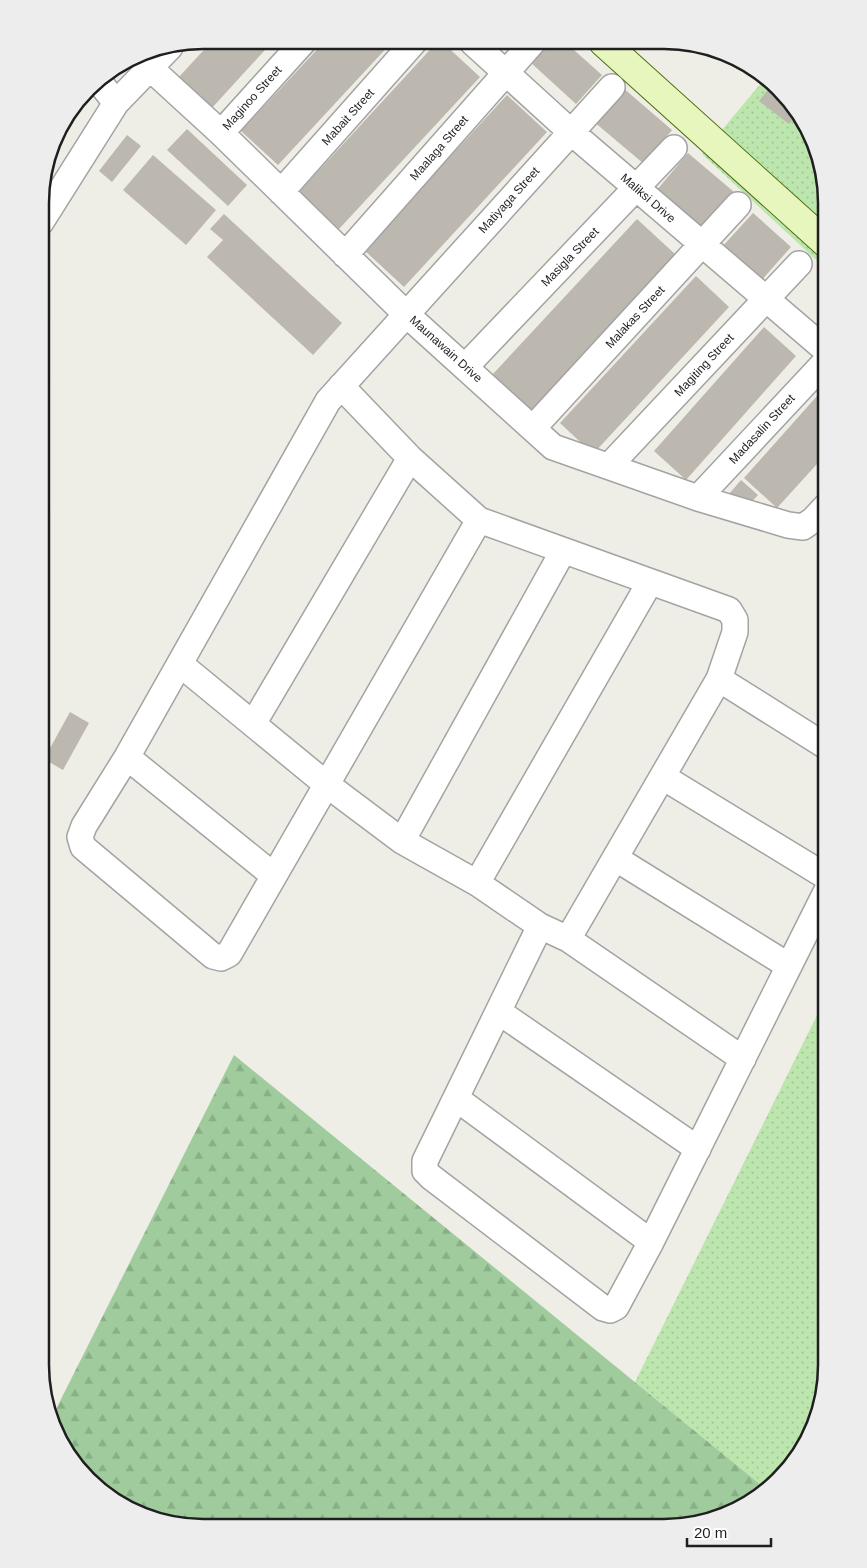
<svg xmlns="http://www.w3.org/2000/svg" width="867" height="1568" font-family="Arial,sans-serif">
	<style>
		.grass { fill: url(#grass-dots) }
		.forest { fill: url(#forest-firs) }
		.building { fill: #bcb7af }
		.lines { fill: none; stroke-linecap: round; stroke-linejoin: round }
		.street-casing { stroke: #a3a3a3; stroke-width: 28 }
		.secondary-casing { stroke: #4e700c; stroke-width: 30 }
		.street { stroke: #fff; stroke-width: 25 }
		.secondary { stroke: #e6f6bd; stroke-width: 28 }
		.labels { text-anchor: middle; stroke-width: 4; stroke-linejoin: round; paint-order: stroke }
		.street-label { font-size: 12px; fill: #1f1f1f; stroke: #fff }
		.rim { fill: none; stroke: #1f1f1f; stroke-width: 2.5 }
	</style>
	<defs>
		<pattern id="grass-dots" width="8" height="8" patternUnits="userSpaceOnUse" patternTransform="scale(1.25)"><rect width="8" height="8" fill="#bde6af"/><path d="M2 2h.1M6 6h.1" fill="none" stroke="#a2c596" stroke-width="1.8" stroke-linecap="round"/></pattern>
		<pattern id="forest-firs" width="22" height="20" patternUnits="userSpaceOnUse" patternTransform="scale(1.25)"><rect width="22" height="20" fill="#a0cc9d"/><path d="M5 1l3.5 6h-7zM16 11l3.5 6h-7z" fill="#89af87"/></pattern>
	</defs>
	<rect width="100%" height="100%" fill="#efeee6"/>
	<path class="grass" d="M766 77 771 80 818 150 827 203V270L702 154Z
		M827 995V1376L818 1418 794 1464 767 1490 635 1382Z"/>
	<path class="forest" d="M234 1055 767 1490 763 1495 717 1519 664 1528 181 1527 103 1494 68 1456 50 1421Z"/>
	<path class="building" d="M213 40H274L211 109 178 78Z
		M325 41H393L278 165 241 131Z
		M438 41H441L480 77 339 229 299 192Z
		M546 42H565L602 75 576 104 529 61Z
		M132 57 117 75 112 70Z
		M773 83 795 116 789 124 759 101Z
		M622 87 672 130 644 164 593 121Z
		M507 95 547 132 404 287 364 250Z
		M187 129 247 185 228 206 167 150Z
		M127 135 141 146 112 182 99 171Z
		M688 153 734 192 702 230 656 191Z
		M153 155 216 210 186 245 123 190Z
		M753 213 791 247 759 283 721 248Z
		M224 214 342 323 313 355 207 257 223 240 210 229Z
		M637 219 676 255 532 411 493 374Z
		M696 276 729 307 593 454 560 423Z
		M764 327 796 356 686 480 654 451Z
		M825 387 827 389V453L777 508 744 478Z
		M741 480 758 495 745 509 729 494Z
		M70 712 89 723 63 770 44 759Z"/>
	<g class="lines">
		<defs>
			<path id="street" d="M472 42 571 132 827 351
				M150 68 221 133 406 314 553 447 698 498 788 525 803 527 813 520 827 505
				M97 79 116 103
				M221 133 304 41
				M281 192 415 41
				M41 222 116 103 170 47
				M345 255 533 42
				M466 366 674 148
				M341 386 410 458 479 520 729 610 735 620V632L719 679 568 939
				M533 428 738 205
				M609 466 799 264
				M698 498 827 360
				M479 520 229 954 221 958 213 956 83 847 80 837 84 826 127 757 328 401 612 87
				M180 664 326 784 402 841 477 883 540 926 568 939 743 1059
				M719 679 827 747
				M253 724 410 458
				M127 757 273 875
				M663 777 827 877
				M402 841 563 551
				M615 858 789 966
				M477 883 650 582
				M540 926 425 1161V1171L431 1177 603 1308 610 1310 616 1307 651 1242 827 890
				M499 1012 698 1149
				M457 1099 651 1242"/>
			<path id="secondary" d="M603 42 827 244"/>
		</defs>
		<use href="#street" class="street-casing"/>
		<use href="#secondary" class="secondary-casing"/>
		<use href="#street" class="street"/>
		<use href="#secondary" class="secondary"/>
	</g>
	<g class="labels">
		<g class="street-label">
			<text transform="translate(252 98) rotate(-48)" y="4">Maginoo Street</text>
			<text transform="translate(348 117) rotate(-48)" y="4">Mabait Street</text>
			<text transform="translate(439 148) rotate(-49)" y="4">Maalaga Street</text>
			<text transform="translate(648 198) rotate(41)" y="4">Maliksi Drive</text>
			<text transform="translate(509 200) rotate(-48)" y="4">Matiyaga Street</text>
			<text transform="translate(570 257) rotate(-46)" y="4">Masigla Street</text>
			<text transform="translate(635 317) rotate(-47)" y="4">Malakas Street</text>
			<text transform="translate(446 349) rotate(42)" y="4">Maunawain Drive</text>
			<text transform="translate(704 365) rotate(-47)" y="4">Magiting Street</text>
			<text transform="translate(762 429) rotate(-47)" y="4">Madasalin Street</text>
		</g>
	</g>
	<path d="M0 0H867V1568H0ZM203 49H664A154 154 0 0 1 818 203V1365A154 154 0 0 1 664 1519H203A154 154 0 0 1 49 1365V203A154 154 0 0 1 203 49Z" fill="#ededed" fill-rule="evenodd"/>
	<path class="rim" d="M203 49H664A154 154 0 0 1 818 203V1365A154 154 0 0 1 664 1519H203A154 154 0 0 1 49 1365V203A154 154 0 0 1 203 49Z"/>
	<path d="M687 1538v8h84v-8" fill="none" stroke="#1f1f1f" stroke-width="2.5"/>
	<text x="694" y="1538" font-size="15" fill="#1f1f1f" stroke="#ffffff" stroke-width="4" paint-order="stroke">20 m</text>
</svg>
